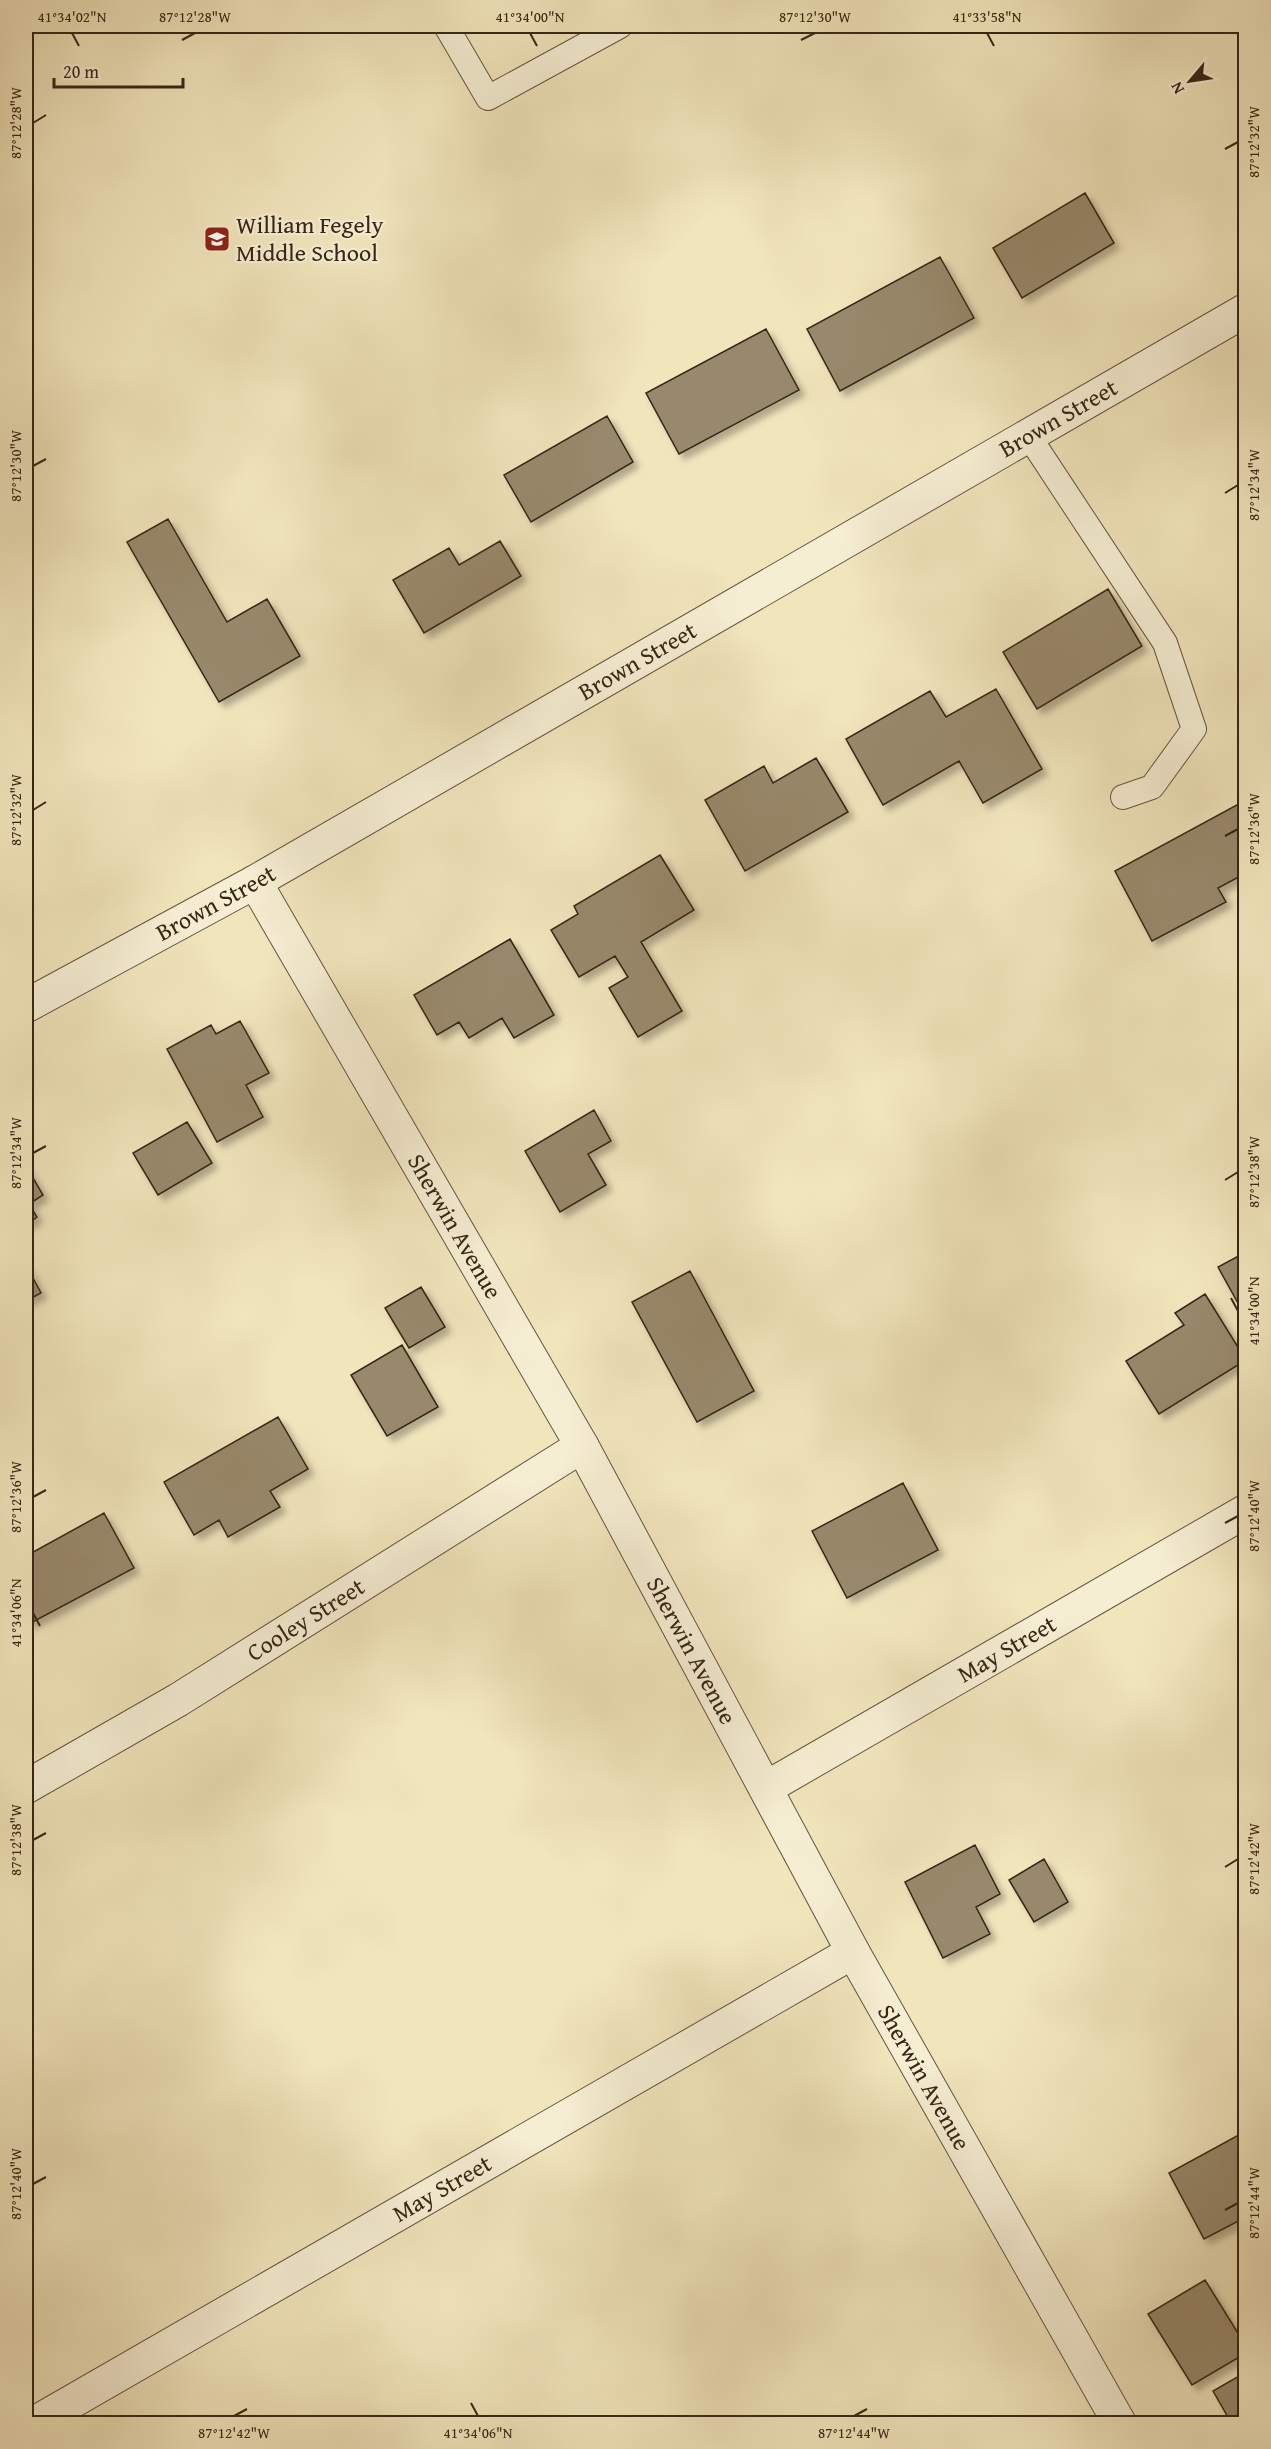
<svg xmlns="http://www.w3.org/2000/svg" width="1271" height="2449" font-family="'Gentium Book Plus',serif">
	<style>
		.building { fill: #98896c; stroke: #372515; stroke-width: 1.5; filter: url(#shadow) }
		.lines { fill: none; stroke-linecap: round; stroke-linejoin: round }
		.service-casing { stroke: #66553f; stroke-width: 26 }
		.minor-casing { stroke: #66553f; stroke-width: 35 }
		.service { stroke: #f6eed3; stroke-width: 24 }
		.minor { stroke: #f6eed3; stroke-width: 33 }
		.ticks { fill: none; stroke: #372515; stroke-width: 2 }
		.labels { text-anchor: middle; stroke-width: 4.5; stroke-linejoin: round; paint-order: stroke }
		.poi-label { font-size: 24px; fill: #372515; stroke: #f6eed3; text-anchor: start }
		.street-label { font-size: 24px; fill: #372515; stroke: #f6eed3 }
		.neatline { fill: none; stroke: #372515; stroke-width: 2 }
		.ticks-label { font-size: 15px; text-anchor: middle; fill: #372515 }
	</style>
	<defs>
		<filter id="shadow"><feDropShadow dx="5.5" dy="5.5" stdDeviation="3" flood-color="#0004"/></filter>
	</defs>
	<rect width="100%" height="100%" fill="#f1e5bc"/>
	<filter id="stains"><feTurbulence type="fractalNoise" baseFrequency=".00333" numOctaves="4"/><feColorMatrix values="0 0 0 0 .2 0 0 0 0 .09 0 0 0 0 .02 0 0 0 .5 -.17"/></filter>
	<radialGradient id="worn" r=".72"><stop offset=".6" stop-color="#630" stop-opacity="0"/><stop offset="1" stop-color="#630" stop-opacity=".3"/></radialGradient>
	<path class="building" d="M1085 193 1114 243 1022 298 993 248Z
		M940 257 974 318 840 391 807 329Z
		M766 329 799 390 679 454 646 393Z
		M607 416 633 462 531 522 504 475Z
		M168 519 227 622 267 599 300 656 219 702 127 542Z
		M500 541 521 576 424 633 393 580 449 548 459 565Z
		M1108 589 1142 646 1037 709 1003 652Z
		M996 689 1042 769 983 803 959 761 883 805 846 739 930 691 946 717Z
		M816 758 848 812 745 871 705 800 764 766 773 783Z
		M1246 800V873L1218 888 1226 902 1152 941 1115 871Z
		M660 855 694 910 641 942 682 1011 638 1037 609 988 628 977 615 956 579 977 551 930 578 914 574 906Z
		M510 939 554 1015 514 1038 502 1018 469 1038 459 1022 437 1035 414 995Z
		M240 1021 269 1073 246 1085 263 1117 217 1142 167 1049 211 1025 216 1034Z
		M594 1110 611 1141 588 1154 606 1185 560 1212 525 1151Z
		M187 1122 212 1163 158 1195 133 1153Z
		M26 1166 43 1195 29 1204 37 1217 26 1225Z
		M1246 1252V1313L1244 1314 1218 1267Z
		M26 1265 41 1293 26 1301Z
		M690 1271 754 1391 697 1422 632 1302Z
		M421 1287 445 1327 409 1348 385 1308Z
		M1205 1294 1246 1360 1159 1414 1126 1361 1184 1325 1175 1313Z
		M402 1345 438 1407 387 1436 351 1375Z
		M278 1417 308 1469 270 1491 280 1507 228 1537 219 1520 194 1535 164 1482Z
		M903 1483 938 1550 847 1598 812 1531Z
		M104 1513 134 1568 29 1624 26 1618V1556Z
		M975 1845 1000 1894 976 1907 990 1934 943 1958 905 1882Z
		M1044 1859 1068 1902 1034 1922 1009 1880Z
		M1246 2131V2217L1204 2239 1169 2173Z
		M1205 2280 1246 2346V2353L1192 2385 1148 2314Z
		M1246 2372V2419L1232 2424 1213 2391Z"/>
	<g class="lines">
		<defs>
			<path id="service" d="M446 26 488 98 620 26
				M1028 435 1165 643 1194 729 1152 787 1123 797"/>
			<g id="minor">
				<path id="s1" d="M255 882 582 1446 853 1952 1120 2424"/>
				<path id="s2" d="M26 1006 255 882 1246 310"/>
				<path id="s3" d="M26 1787 178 1700 582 1446"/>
				<path id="s4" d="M766 1788 1246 1511"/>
				<path id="s5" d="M33 2424 853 1952"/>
			</g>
		</defs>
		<use href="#service" class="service-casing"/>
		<use href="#minor" class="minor-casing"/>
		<use href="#service" class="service"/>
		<use href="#minor" class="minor"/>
	</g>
	<path class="ticks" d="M72 33 79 46M530 33 537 46M987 33 994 46M182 40 195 33M801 40 815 33M33 123 46 115M1225 149 1238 142M33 466 46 459M1225 493 1238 485M33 810 46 802M1225 836 1238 829M33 1153 46 1146M1225 1180 1238 1172M1231 1298 1238 1311M33 1497 46 1490M1225 1523 1238 1516M33 1613 40 1626M33 1840 46 1833M1225 1867 1238 1859M33 2184 46 2177M1225 2210 1238 2203M471 2403 478 2416M234 2416 247 2409M854 2416 867 2409"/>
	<defs>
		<symbol id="school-square" viewBox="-11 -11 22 22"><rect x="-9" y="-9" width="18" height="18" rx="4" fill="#8f2418" stroke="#f6eed3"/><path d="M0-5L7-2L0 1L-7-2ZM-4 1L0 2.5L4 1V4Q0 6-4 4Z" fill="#fff"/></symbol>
	</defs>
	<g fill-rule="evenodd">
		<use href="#school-square" x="202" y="224" width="30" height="30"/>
	</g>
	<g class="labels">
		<g class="poi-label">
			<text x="236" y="233">William Fegely<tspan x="236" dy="28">Middle School</tspan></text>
		</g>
		<g class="street-label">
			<text dy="8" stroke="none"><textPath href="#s2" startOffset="1188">Brown Street</textPath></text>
			<text dy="8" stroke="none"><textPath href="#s2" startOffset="702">Brown Street</textPath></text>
			<text dy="8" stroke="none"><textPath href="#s2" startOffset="216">Brown Street</textPath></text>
			<text dy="8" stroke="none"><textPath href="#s1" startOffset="398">Sherwin Avenue</textPath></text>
			<text dy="8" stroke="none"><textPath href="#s3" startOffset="326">Cooley Street</textPath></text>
			<text dy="8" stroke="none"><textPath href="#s1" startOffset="884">Sherwin Avenue</textPath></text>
			<text dy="8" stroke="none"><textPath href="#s4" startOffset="278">May Street</textPath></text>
			<text dy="8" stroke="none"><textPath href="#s1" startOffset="1370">Sherwin Avenue</textPath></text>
			<text dy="8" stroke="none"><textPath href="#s5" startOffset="472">May Street</textPath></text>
		</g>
	</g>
	<rect width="1271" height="2449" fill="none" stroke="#f1e5bc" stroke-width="66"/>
	<g transform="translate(1190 81) rotate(241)" stroke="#f6eed3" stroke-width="4.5" paint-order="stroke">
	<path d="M0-4.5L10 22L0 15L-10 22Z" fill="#372515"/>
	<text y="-9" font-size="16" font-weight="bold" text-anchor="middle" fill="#372515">N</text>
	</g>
	<path d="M54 78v9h129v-9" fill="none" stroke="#372515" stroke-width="3"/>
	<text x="63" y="78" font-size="18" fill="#372515" stroke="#f6eed3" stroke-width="4.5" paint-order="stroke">20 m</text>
	<rect x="33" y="33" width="1205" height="2383" class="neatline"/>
	<g class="ticks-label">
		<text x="72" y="22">41°34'02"N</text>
		<text x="195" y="22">87°12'28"W</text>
		<text x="530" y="22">41°34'00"N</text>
		<text x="815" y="22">87°12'30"W</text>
		<text x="987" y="22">41°33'58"N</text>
		<text transform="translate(16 123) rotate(-90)" y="5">87°12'28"W</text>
		<text transform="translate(1254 142) rotate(-90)" y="5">87°12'32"W</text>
		<text transform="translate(16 466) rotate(-90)" y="5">87°12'30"W</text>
		<text transform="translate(1254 485) rotate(-90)" y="5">87°12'34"W</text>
		<text transform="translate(16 810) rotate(-90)" y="5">87°12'32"W</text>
		<text transform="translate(1254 829) rotate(-90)" y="5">87°12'36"W</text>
		<text transform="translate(16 1153) rotate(-90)" y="5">87°12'34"W</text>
		<text transform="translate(1254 1172) rotate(-90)" y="5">87°12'38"W</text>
		<text transform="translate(1254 1311) rotate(-90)" y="5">41°34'00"N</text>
		<text transform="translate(16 1497) rotate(-90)" y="5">87°12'36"W</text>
		<text transform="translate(1254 1516) rotate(-90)" y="5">87°12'40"W</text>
		<text transform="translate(16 1613) rotate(-90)" y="5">41°34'06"N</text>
		<text transform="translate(16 1840) rotate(-90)" y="5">87°12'38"W</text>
		<text transform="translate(1254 1859) rotate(-90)" y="5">87°12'42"W</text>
		<text transform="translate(16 2184) rotate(-90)" y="5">87°12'40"W</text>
		<text transform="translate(1254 2203) rotate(-90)" y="5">87°12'44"W</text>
		<text x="234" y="2438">87°12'42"W</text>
		<text x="478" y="2438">41°34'06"N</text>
		<text x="854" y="2438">87°12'44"W</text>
	</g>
	<rect width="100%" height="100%" filter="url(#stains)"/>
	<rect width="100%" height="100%" fill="url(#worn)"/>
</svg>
